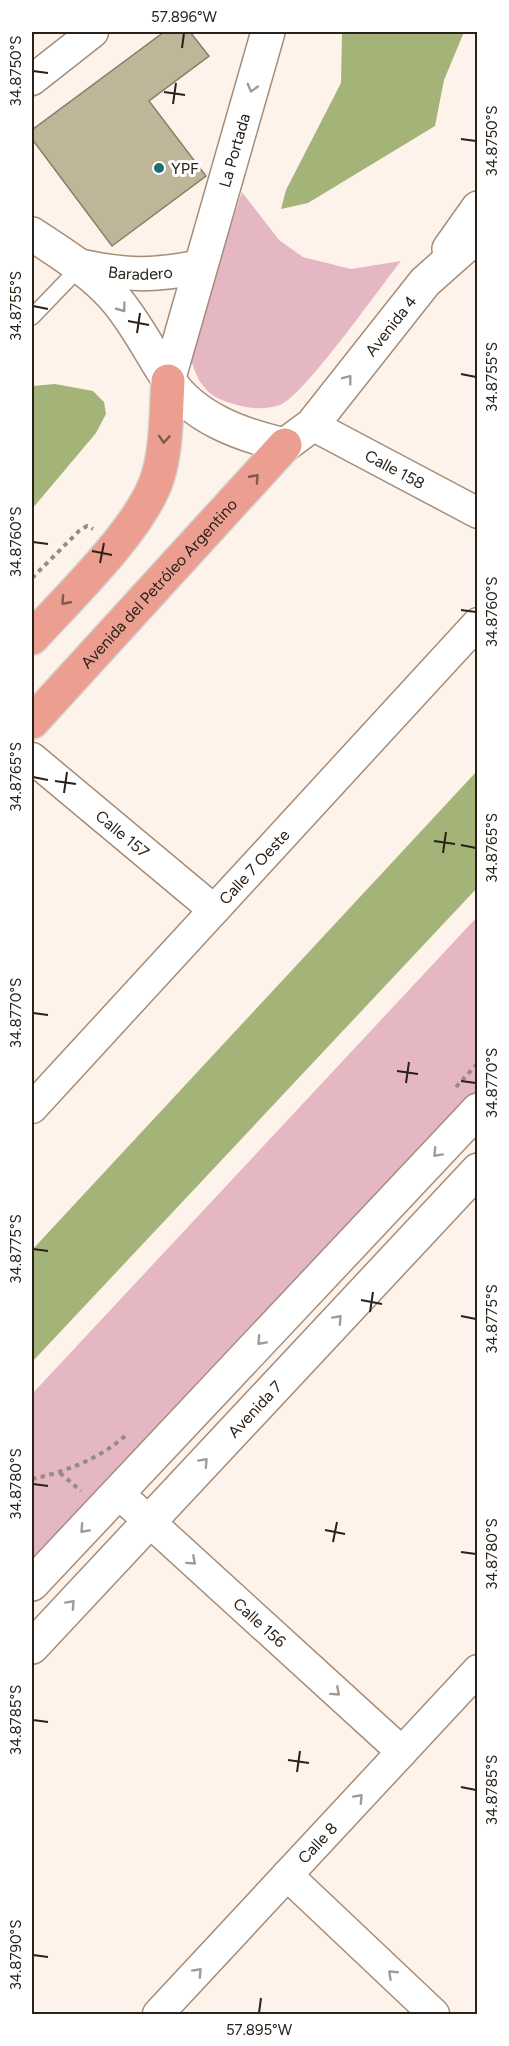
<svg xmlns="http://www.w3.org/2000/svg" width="509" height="2046" font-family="Figtree,sans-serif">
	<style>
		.green { fill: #e5b7c2 }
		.water { fill: #a4b377 }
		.building { fill: #bfb599; stroke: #887e64; stroke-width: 1.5 }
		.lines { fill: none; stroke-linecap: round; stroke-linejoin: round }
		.service-casing { stroke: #a58d7a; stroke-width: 18 }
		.minor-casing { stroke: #a58d7a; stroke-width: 33 }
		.secondary-casing { stroke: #a58d7a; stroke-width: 36 }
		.primary-casing { stroke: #d4d3d1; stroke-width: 36 }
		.path { stroke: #968c84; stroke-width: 4; stroke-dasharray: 4.5 4.5; stroke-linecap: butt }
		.service { stroke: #fff; stroke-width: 15 }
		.minor { stroke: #fff; stroke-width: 30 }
		.secondary { stroke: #fff; stroke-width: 33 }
		.primary { stroke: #ec9e91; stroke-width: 33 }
		.oneway { stroke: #9f9b98 }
		.oneway2 { stroke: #81594f }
		.ticks { fill: none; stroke: #2a2119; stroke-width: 2 }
		.poi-dot { fill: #236d77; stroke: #fff; stroke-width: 2 }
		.labels { text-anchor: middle; stroke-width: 6; stroke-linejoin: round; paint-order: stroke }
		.street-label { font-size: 16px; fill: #2a2119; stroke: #fff }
		.poi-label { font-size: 16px; fill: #2a2119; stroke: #fff; text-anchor: start }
		.neatline { fill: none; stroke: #2a2119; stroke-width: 2 }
		.ticks-label { font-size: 15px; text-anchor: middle; fill: #2a2119 }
	</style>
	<rect width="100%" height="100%" fill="#fef3eb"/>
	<path class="green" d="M242 192 279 240 303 257 351 269 401 261C381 286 303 397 280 405 261 411 245 408 227 402 201 394 192 371 189 346Z
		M477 917V1095L32 1574V1394Z"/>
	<path class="water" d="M342 32H464L444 80 435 126 308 203 281 209 286 190 341 83Z
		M55 384 93 391 104 402 106 414 96 433 32 509V386Z
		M477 771V888L32 1362V1250Z"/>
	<path class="building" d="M164 32H190L209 56 149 101 206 176 112 246 32 139V130Z"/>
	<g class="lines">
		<defs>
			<path id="service" d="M32 317 81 266"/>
			<g id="minor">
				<path d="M32 80 93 32"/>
				<path id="s1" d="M312 425 478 513"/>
				<path id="s2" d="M32 758 214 910"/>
				<path id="s3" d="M32 1108 478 623"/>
				<path id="s4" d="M118 1493 402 1752"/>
				<path d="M287 1875 434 2014"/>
				<path id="s5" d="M158 2014 478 1670"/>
			</g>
			<g id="secondary">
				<path id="s6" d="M32 234C62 254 94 273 118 302 139 328 150 352 168 379 193 418 241 435 285 445L312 425 425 282 478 235"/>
				<path d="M449 249 478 208"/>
				<path id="s7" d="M81 266C125 276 155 276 199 267"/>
				<path id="s8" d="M168 381 268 32"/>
				<path d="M32 1584 478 1110"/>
				<path id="s9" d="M32 1647 478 1170"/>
			</g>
			<g id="primary">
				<path d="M32 638C68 598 143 527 158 476 167 446 166 412 168 381"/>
				<path id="s10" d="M32 722 285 445"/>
			</g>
		</defs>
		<use href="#service" class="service-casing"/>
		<use href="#minor" class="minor-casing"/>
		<use href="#secondary" class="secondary-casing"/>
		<use href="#primary" class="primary-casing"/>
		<path class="path" d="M32 578 79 531 87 526 93 529
			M456 1087 478 1063
			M60 1473 81 1491
			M32 1479C65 1472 102 1458 127 1434"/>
		<use href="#service" class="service"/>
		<use href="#minor" class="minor"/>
		<use href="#secondary" class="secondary"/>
		<use href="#primary" class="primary"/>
	</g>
	<defs><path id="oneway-chevron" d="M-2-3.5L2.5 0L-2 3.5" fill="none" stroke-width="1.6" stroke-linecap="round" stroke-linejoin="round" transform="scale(1.5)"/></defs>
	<g class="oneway">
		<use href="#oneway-chevron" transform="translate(252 88) rotate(105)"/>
		<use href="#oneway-chevron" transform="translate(122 308) rotate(53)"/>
		<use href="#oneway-chevron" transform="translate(348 379) rotate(-52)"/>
		<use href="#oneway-chevron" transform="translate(437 1153) rotate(133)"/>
		<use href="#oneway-chevron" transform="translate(338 1319) rotate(-47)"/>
		<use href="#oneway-chevron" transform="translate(261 1341) rotate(133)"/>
		<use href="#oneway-chevron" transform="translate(204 1462) rotate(-47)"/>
		<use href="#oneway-chevron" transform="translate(84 1529) rotate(133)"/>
		<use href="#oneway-chevron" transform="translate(192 1561) rotate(42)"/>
		<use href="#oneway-chevron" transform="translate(71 1604) rotate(-47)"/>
		<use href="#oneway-chevron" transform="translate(336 1692) rotate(42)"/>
		<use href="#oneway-chevron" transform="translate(359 1798) rotate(-47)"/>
		<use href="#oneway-chevron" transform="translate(198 1972) rotate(-47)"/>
		<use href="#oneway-chevron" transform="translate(392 1974) rotate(-136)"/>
	</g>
	<g class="oneway2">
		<use href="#oneway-chevron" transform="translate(164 439) rotate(94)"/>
		<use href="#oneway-chevron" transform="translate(255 478) rotate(-48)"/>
		<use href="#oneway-chevron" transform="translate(65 601) rotate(132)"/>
	</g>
	<path class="ticks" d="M182 48 184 33M33 71 48 73M164 92 185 95M173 104 176 83M461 139 476 141M33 306 48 309M128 321 149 325M137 333 140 313M461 374 476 377M33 542 48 544M92 551 112 555M100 563 104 543M461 610 476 612M33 777 48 780M55 781 76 784M64 793 67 772M434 841 455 844M461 845 476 848M443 853 446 832M33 1013 48 1015M397 1071 418 1074M461 1081 476 1083M406 1083 409 1062M33 1249 48 1251M361 1300 382 1304M370 1312 373 1292M461 1316 476 1319M33 1484 48 1486M325 1530 345 1534M333 1542 337 1522M461 1552 476 1554M33 1720 48 1722M288 1760 309 1763M297 1772 300 1751M461 1787 476 1790M33 1955 48 1957M259 2013 261 1998"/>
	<circle class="poi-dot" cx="159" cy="168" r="6"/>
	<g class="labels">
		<g class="street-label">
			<text dy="6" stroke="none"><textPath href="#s8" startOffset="240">La Portada</textPath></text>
			<text dy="6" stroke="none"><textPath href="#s7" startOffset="60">Baradero</textPath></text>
			<text dy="6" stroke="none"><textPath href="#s6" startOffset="500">Avenida 4</textPath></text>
			<text dy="6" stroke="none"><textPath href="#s1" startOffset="94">Calle 158</textPath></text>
			<text dy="6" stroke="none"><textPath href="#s10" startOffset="188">Avenida del Petróleo Argentino</textPath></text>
			<text dy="6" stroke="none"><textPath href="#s2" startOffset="118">Calle 157</textPath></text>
			<text dy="6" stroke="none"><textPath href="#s3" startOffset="328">Calle 7 Oeste</textPath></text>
			<text dy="6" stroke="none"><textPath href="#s9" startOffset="326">Avenida 7</textPath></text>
			<text dy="6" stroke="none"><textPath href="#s4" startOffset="192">Calle 156</textPath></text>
			<text dy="6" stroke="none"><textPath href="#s5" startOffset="234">Calle 8</textPath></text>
		</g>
		<g class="poi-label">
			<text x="171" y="174">YPF</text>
		</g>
	</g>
	<rect width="509" height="2046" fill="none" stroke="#ffffff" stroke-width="66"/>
	<rect x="33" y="33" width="443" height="1980" class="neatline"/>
	<g class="ticks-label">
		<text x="184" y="22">57.896°W</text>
		<text transform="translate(16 71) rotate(-90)" y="5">34.8750°S</text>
		<text transform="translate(492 141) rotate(-90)" y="5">34.8750°S</text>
		<text transform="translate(16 306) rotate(-90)" y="5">34.8755°S</text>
		<text transform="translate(492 377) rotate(-90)" y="5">34.8755°S</text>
		<text transform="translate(16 542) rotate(-90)" y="5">34.8760°S</text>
		<text transform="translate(492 612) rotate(-90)" y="5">34.8760°S</text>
		<text transform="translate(16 777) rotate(-90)" y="5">34.8765°S</text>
		<text transform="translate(492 848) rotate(-90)" y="5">34.8765°S</text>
		<text transform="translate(16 1013) rotate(-90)" y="5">34.8770°S</text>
		<text transform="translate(492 1083) rotate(-90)" y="5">34.8770°S</text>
		<text transform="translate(16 1249) rotate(-90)" y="5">34.8775°S</text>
		<text transform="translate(492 1319) rotate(-90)" y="5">34.8775°S</text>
		<text transform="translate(16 1484) rotate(-90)" y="5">34.8780°S</text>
		<text transform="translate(492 1554) rotate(-90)" y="5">34.8780°S</text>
		<text transform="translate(16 1720) rotate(-90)" y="5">34.8785°S</text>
		<text transform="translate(492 1790) rotate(-90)" y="5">34.8785°S</text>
		<text transform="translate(16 1955) rotate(-90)" y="5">34.8790°S</text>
		<text x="259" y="2035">57.895°W</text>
	</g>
</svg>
